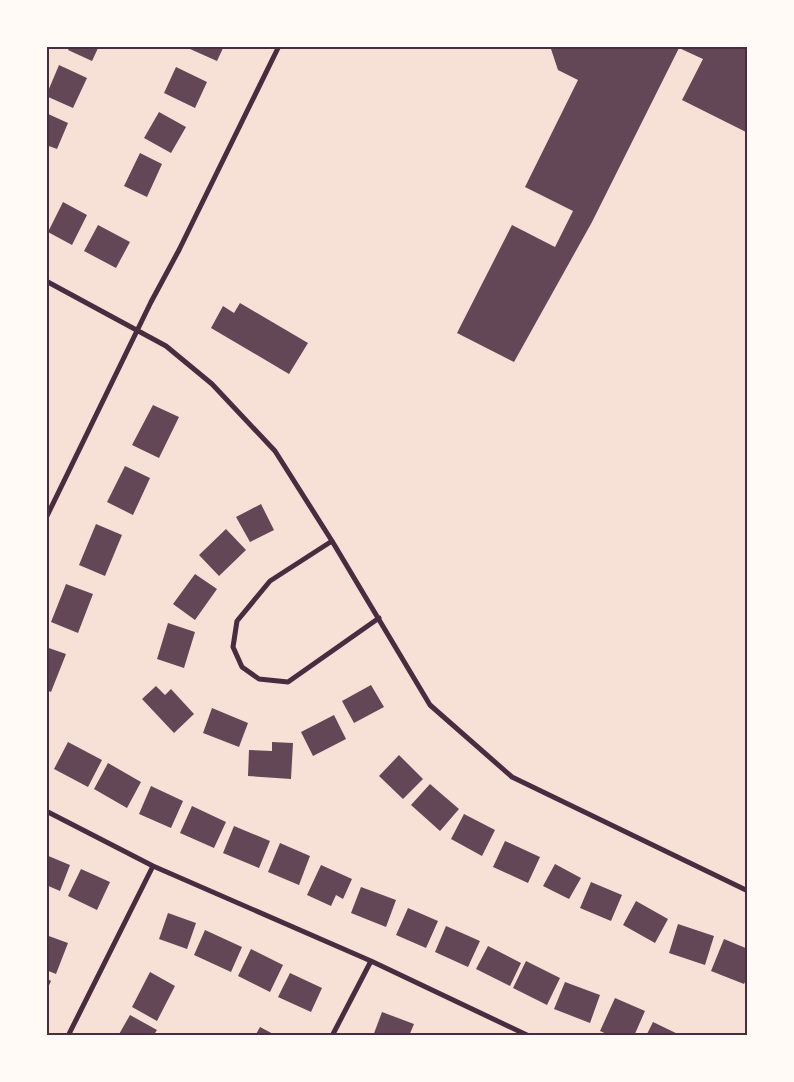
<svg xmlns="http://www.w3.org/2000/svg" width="794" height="1082" font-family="Jost,sans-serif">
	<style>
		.building { fill: #644757 }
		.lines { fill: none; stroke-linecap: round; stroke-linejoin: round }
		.minor { stroke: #4a2c40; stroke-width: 5 }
		.neatline { fill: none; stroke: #4a2c40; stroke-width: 2 }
	</style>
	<rect width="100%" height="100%" fill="#f7e1d7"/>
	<path class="building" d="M70 46H99L92 61 68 50Z
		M191 46H224L217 61 190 49Z
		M550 46H748V133L682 100 703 59 679 48 592 222 514 362 457 333 512 225 555 247 573 211 525 187 578 80 558 70Z
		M59 65 87 78 73 108 46 96Z
		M176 67 207 82 195 108 164 93Z
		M159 112 186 127 171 153 144 138Z
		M46 113 68 123 57 149 46 145Z
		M140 153 162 164 147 197 124 186Z
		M63 202 87 215 72 245 48 232Z
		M98 225 130 242 116 268 84 251Z
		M240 303 308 343 289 374 211 328 223 306 234 313Z
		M153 405 179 417 159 458 132 445Z
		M125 466 150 478 133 515 107 502Z
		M261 504 274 530 250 542 236 517Z
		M96 524 122 535 105 576 79 565Z
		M226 529 246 550 219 576 199 555Z
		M195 574 217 589 195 620 173 604Z
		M66 584 93 594 78 633 51 622Z
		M168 623 195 632 184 668 157 659Z
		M46 647 66 654 51 692 46 690Z
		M371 685 384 707 354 723 342 701Z
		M156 686 165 695 171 689 194 714 174 733 142 699Z
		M212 708 248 723 239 747 203 733Z
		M334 715 346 739 313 756 301 732Z
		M68 742 102 760 88 787 54 769Z
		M272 742 293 743 291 779 248 776 249 750 272 751Z
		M399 755 423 779 403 799 379 776Z
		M108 763 141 782 127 808 94 789Z
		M430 784 459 809 440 831 411 805Z
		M151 786 183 801 171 828 139 814Z
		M192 806 226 822 214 848 180 833Z
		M464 814 495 830 482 856 451 839Z
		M234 826 270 841 259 868 223 853Z
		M505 841 540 857 528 883 493 867Z
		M280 843 310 856 299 885 268 872Z
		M46 855 70 865 60 891 46 885Z
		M555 864 581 878 569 899 543 886Z
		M321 865 352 879 343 899 336 895 331 906 307 895Z
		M81 869 110 882 97 910 68 896Z
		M591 882 622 895 611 921 580 908Z
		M361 887 396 900 386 927 351 913Z
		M636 901 668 919 655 943 623 925Z
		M408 908 438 921 426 948 396 935Z
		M168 913 196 923 187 949 159 939Z
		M678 924 714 936 705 965 669 953Z
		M446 926 480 941 468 967 435 952Z
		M205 930 242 947 231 972 194 955Z
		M46 935 68 943 56 974 46 970Z
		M724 939 748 949V956L745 964 748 965V976L744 984 711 971Z
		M488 946 521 963 510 986 476 969Z
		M251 949 283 965 270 992 238 976Z
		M526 961 560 978 547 1005 513 988Z
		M150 972 175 986 157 1021 132 1007Z
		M290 973 322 988 311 1012 278 997Z
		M46 978 51 981 46 992Z
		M565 982 600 995 590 1023 554 1009Z
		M615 998 645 1011 634 1036H611L600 1031Z
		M382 1012 414 1024 409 1036H373Z
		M130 1015 157 1030 153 1036H118Z
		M653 1022 682 1036H646Z
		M260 1027 277 1036H255Z"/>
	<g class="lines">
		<path class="minor" d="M46 281 166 346 212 384 275 451 332 541 430 705 512 777 748 891
			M46 518 151 302 179 250 279 46
			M332 541 270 581 237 621 233 647 242 667 259 679 288 682 379 618
			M46 811 153 866 371 961 529 1036
			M68 1036 153 866
			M332 1036 371 961"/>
	</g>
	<rect width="794" height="1082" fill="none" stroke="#fffaf5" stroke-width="95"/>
	<rect x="48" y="48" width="698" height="986" class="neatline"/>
</svg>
